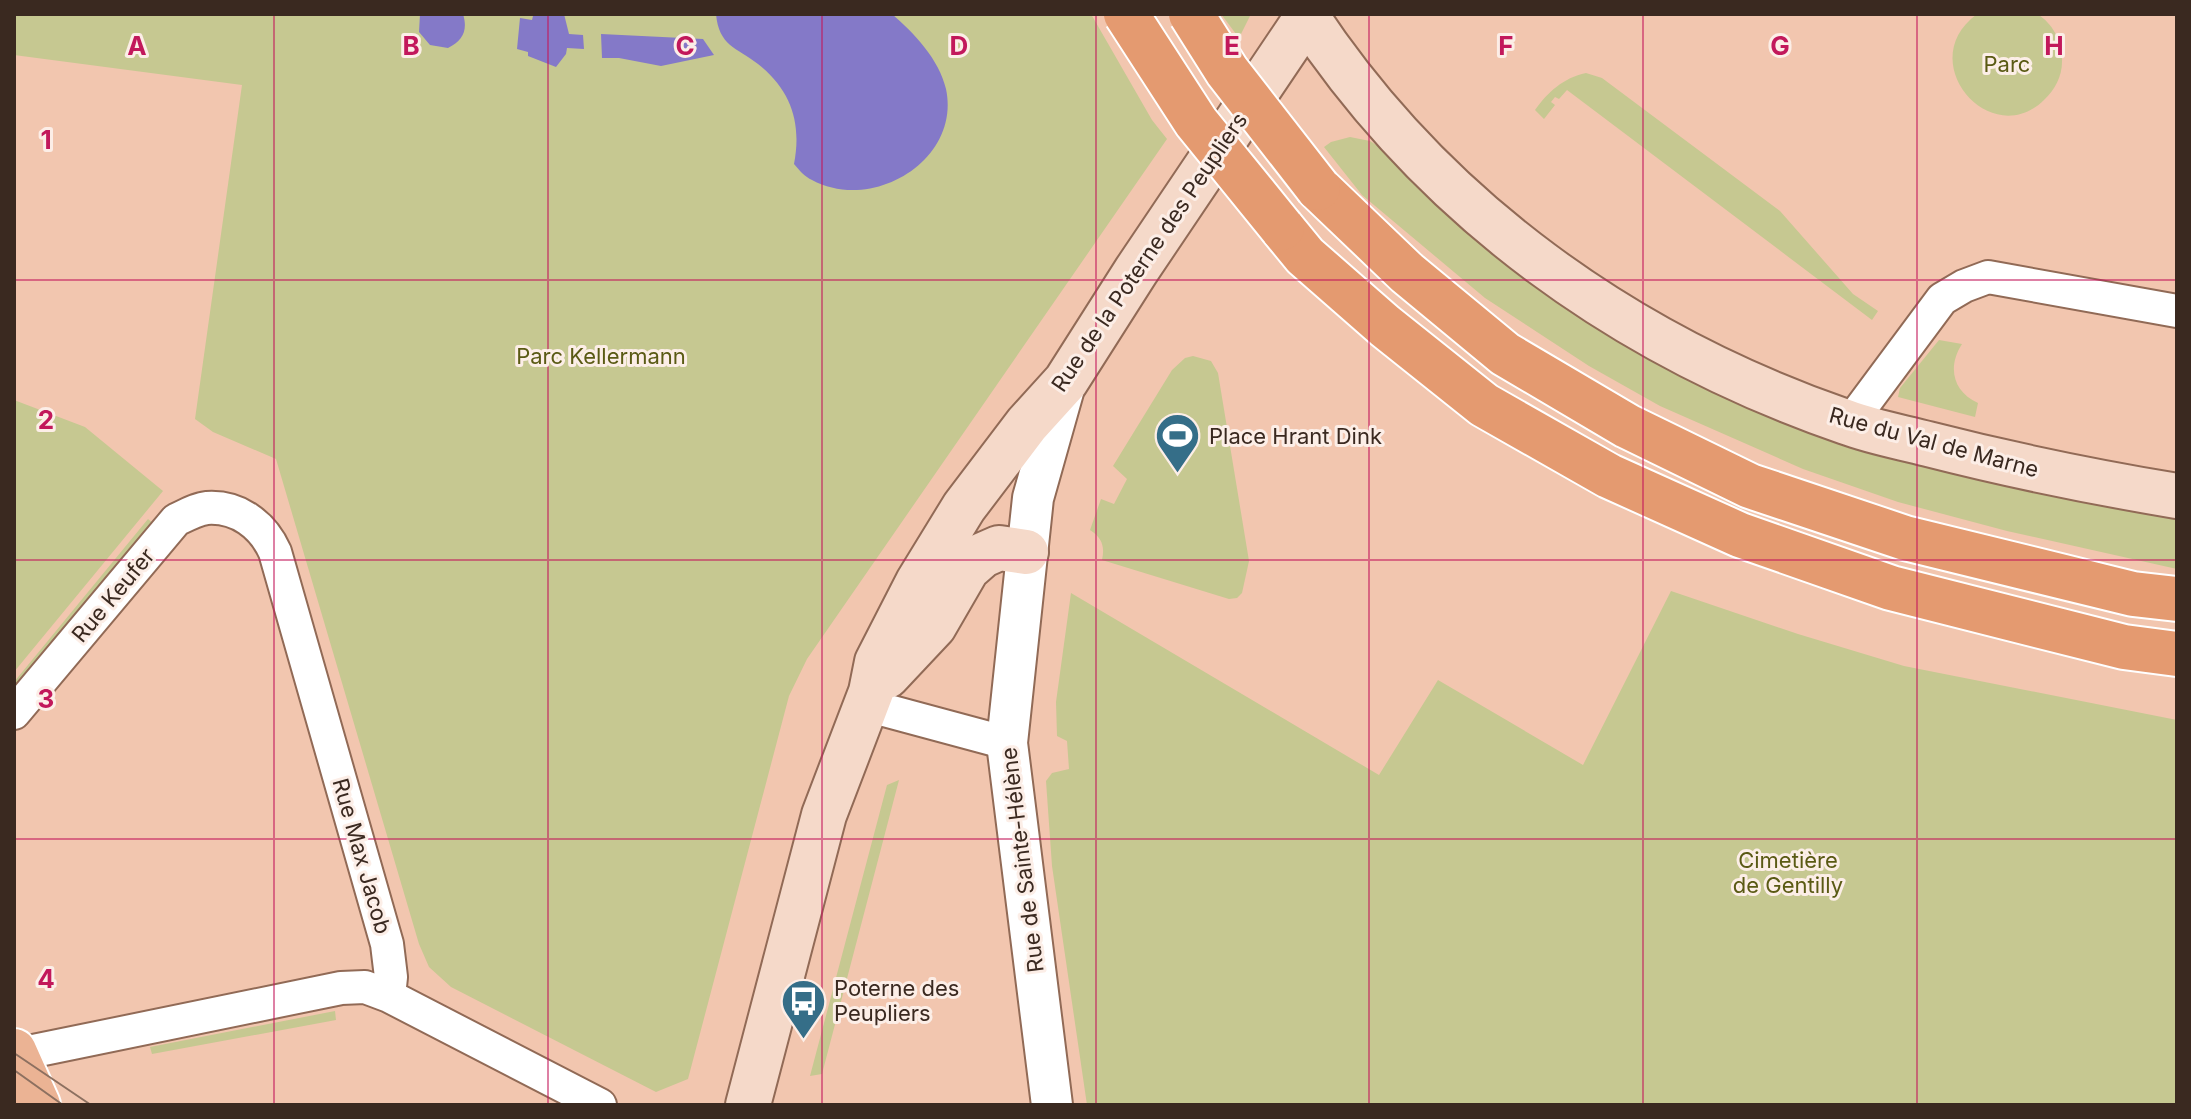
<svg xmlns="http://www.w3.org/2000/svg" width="2191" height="1119" font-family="Inter,sans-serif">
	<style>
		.green { fill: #c6c891 }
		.water { fill: #8479c8 }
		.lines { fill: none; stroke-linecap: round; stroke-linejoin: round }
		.minor-casing { stroke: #916a56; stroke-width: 36 }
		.tertiary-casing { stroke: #916a56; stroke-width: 44 }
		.secondary-casing { stroke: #916a56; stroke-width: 48 }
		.primary-casing { stroke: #fff; stroke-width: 48 }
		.trunk-casing { stroke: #fff; stroke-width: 48 }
		.minor { stroke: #fff; stroke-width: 32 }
		.tertiary { stroke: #fff; stroke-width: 40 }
		.secondary { stroke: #f5d9c9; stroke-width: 44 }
		.primary { stroke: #ebb394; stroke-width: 44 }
		.trunk { stroke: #e49a70; stroke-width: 44 }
		.tram { stroke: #8d7060; stroke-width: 2 }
		.trunk-bridge-casing { stroke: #fff; stroke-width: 48; stroke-linecap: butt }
		.trunk-bridge { stroke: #e49a70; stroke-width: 44 }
		.grid { fill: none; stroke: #c2185b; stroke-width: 2; stroke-opacity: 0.55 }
		.labels { text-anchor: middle; stroke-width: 6; stroke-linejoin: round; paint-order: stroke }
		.park-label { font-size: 22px; fill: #5a5a14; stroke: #fceee7 }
		.street-label { font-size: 22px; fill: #3a2920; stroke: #fceee7 }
		.poi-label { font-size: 22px; fill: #3a2920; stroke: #fceee7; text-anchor: start }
		.grid-label { font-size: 26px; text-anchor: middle; font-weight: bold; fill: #c2185b; stroke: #fceee7; stroke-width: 6; stroke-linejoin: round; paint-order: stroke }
	</style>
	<rect width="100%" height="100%" fill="#f2c6af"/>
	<path class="green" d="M14 14H1091L1152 120 1167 139 807 659 789 696 688 1079 656 1092 451 987 429 967 419 944 276 459 213 432 195 419 242 85 14 55Z
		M1221 14H1251L1239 38Z
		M1977 14H2037C2053 23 2063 43 2062 62 2062 76 2055 90 2044 100 1991 152 1912 62 1977 14Z
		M1586 73 1602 78 1780 211 1853 294 1878 311 1872 320 1567 90 1559 99 1555 97 1551 102 1555 105 1544 119 1535 110C1548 92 1563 78 1586 73Z
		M1350 137 1370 141 1381 148 1489 250 1562 303 1647 356 2177 515V569L2007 531 1898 502 1803 469 1660 406 1589 366 1485 298 1362 195 1324 147 1331 142Z
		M1939 340 1962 344C1947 367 1953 392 1978 403L1975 417 1898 397 1900 388Z
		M1193 356 1211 361 1218 373 1249 561 1242 593 1237 598 1229 599 1102 560C1105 546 1102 538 1090 530L1101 499 1114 504 1127 479 1113 466 1172 370 1185 358Z
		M14 400 85 427 163 491 14 672Z
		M148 519 154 524 14 693V682Z
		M1671 591 1798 634 1904 666 2177 720V1105H1087L1052 866 1046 781 1052 773 1069 769 1067 741 1057 736 1056 702 1071 593 1379 775 1438 680 1583 765Z
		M899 780 822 1074 810 1076 887 785Z
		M335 1011 336 1020 152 1054 150 1047Z"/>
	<path class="water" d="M420 14H463C468 30 463 41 448 48L430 45 419 32Z
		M564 14 569 34 583 35 584 49 567 48 566 54 556 67 528 56V52L517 49 520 18 532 20 533 16Z
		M716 14H892C914 33 939 59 946 89 961 160 873 213 812 180 805 177 799 170 794 164 802 123 791 90 758 64 736 47 719 46 716 14Z
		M601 34 703 39 714 55 661 66 619 58H602Z"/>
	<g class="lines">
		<defs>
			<path id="minor" d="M1849 424 1942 299 1964 286 1988 277 2177 311
				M866 705 1007 743
				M14 713 176 520C186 515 197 509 207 508 238 506 263 525 275 552L387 944 391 977 389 996
				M14 1055 341 988 365 987 389 996 600 1105"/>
			<path id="tertiary" d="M1052 1105 1007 743 1033 498 1066 381"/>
			<path id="secondary" d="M1305 14C1434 210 1626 346 1846 422 1873 432 1901 437 1928 444 2010 465 2093 482 2177 496
				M887 676 934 626 967 569 983 555 999 548 1026 552
				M748 1105 824 815 871 692 877 662 918 582 964 507 1027 424 1066 381 1136 271 1309 14"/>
			<path id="primary" d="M14 1051 38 1105"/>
			<path id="trunk" d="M1318 188 1407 273 1505 354 1627 426 1750 486 1905 538 2133 594 2177 599
				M1282 228 1305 256 1385 326 1484 405 1609 476 1740 535 1891 588 2124 647 2177 654"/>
		</defs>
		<use href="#minor" class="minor-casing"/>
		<use href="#tertiary" class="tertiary-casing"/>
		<use href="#secondary" class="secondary-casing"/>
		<use href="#primary" class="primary-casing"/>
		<use href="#trunk" class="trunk-casing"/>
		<use href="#minor" class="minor"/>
		<use href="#tertiary" class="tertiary"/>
		<use href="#secondary" class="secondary"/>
		<use href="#primary" class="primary"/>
		<use href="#trunk" class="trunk"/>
		<path class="tram" d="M14 1053 91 1105
			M14 1070 63 1105"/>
		<defs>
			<path id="trunk-bridge" d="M1126 14 1196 122 1282 228
				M1191 14 1227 71 1318 188"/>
		</defs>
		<use href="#trunk-bridge" class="trunk-bridge-casing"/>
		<use href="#trunk-bridge" class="trunk-bridge"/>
	</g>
	<path class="grid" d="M274 14V1105M548 14V1105M822 14V1105M1096 14V1105M1369 14V1105M1643 14V1105M1917 14V1105M14 280H2177M14 560H2177M14 839H2177"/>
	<defs>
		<symbol id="stadium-pin" viewBox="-11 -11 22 30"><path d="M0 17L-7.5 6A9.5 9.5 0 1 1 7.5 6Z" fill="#356e88" stroke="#fceee7"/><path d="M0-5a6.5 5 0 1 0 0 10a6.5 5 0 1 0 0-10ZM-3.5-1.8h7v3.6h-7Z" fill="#fff"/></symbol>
		<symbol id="bus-pin" viewBox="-11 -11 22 30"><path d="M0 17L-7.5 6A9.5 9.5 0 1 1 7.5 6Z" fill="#356e88" stroke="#fceee7"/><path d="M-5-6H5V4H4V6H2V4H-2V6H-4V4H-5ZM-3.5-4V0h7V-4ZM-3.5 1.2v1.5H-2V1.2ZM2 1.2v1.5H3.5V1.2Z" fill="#fff"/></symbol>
	</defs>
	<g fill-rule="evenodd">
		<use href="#stadium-pin" x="1152" y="410" width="51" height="69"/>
		<use href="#bus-pin" x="778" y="976" width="51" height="69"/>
	</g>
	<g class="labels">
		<g class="park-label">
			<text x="2007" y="72">Parc</text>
			<text x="601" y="364">Parc Kellermann</text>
			<text x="1788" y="868">Cimetière<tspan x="1788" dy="25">de Gentilly</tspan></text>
		</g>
		<g class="street-label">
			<text transform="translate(1149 252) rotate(-56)" y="8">Rue de la Poterne des Peupliers</text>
			<text transform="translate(1934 442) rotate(15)" y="8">Rue du Val de Marne</text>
			<text transform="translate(113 595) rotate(-50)" y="8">Rue Keufer</text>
			<text transform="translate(362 856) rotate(74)" y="8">Rue Max Jacob</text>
			<text transform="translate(1022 860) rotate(-97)" y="8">Rue de Sainte-Hélène</text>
		</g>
		<g class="poi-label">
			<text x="1209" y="444">Place Hrant Dink</text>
			<text x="834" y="996">Poterne des<tspan x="834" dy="25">Peupliers</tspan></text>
		</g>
	</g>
	<g class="grid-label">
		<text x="137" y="55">A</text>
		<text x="411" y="55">B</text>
		<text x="685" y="55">C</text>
		<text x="959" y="55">D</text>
		<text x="1232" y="55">E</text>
		<text x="1506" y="55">F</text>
		<text x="1780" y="55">G</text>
		<text x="2054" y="55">H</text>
		<text x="46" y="149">1</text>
		<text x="46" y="429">2</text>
		<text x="46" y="708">3</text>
		<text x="46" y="988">4</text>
	</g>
	<rect width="2191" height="1119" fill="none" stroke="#3a2920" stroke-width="32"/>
</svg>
